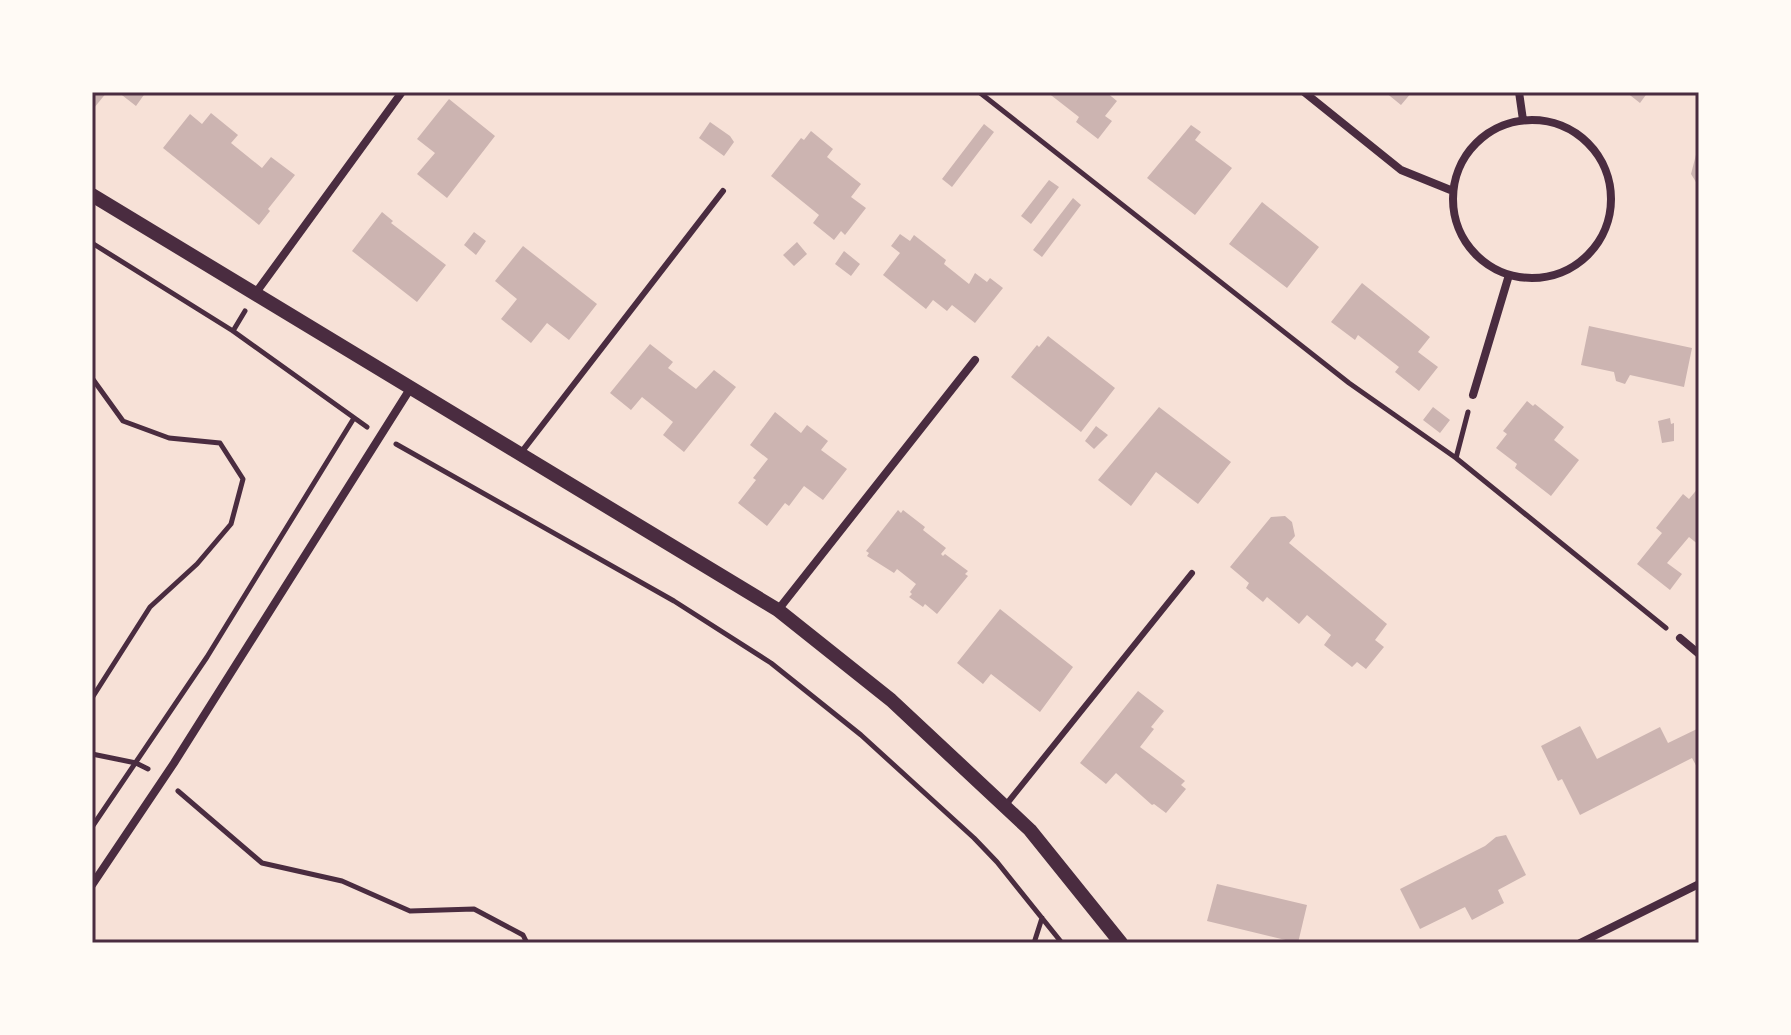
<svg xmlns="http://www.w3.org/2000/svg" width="1791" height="1035" font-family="Ubuntu,sans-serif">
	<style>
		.building { fill: #ccb4b1 }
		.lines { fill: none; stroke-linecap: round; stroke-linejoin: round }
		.path { stroke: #4a2c40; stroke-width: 5 }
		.service { stroke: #4a2c40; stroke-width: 6 }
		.minor { stroke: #4a2c40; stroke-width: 8 }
		.tertiary { stroke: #4a2c40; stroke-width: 14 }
		.neatline { fill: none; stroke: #4a2c40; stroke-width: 3 }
	</style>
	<rect width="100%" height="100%" fill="#f7e1d7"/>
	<path class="building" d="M92 92H107L94 108 92 106Z
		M118 92H146L136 106Z
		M1047 92H1106L1117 101 1105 116 1112 121 1098 139 1076 122 1079 117Z
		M1385 92H1412L1401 105Z
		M1626 92H1648L1640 103Z
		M449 99 495 136 447 198 417 174 435 153 417 139Z
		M211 113 238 135 231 143 262 168 271 157 295 175 268 209 270 211 259 225 163 148 190 114 202 124Z
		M710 122 730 136 734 142 724 156 699 138Z
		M984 124 994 132 952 187 942 179Z
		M1191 125 1201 132 1195 140 1232 168 1195 215 1147 178Z
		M811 131 833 149 827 157 861 184 851 197 866 208 845 235 841 231 834 240 813 223 819 215 771 176 801 138 804 140Z
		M1698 147H1699V187L1691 174Z
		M1049 180 1059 187 1031 224 1021 216Z
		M1073 198 1081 205 1042 257 1033 250Z
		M1262 202 1319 247 1287 288 1229 244Z
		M382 212 393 221 391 223 446 265 417 302 352 251Z
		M474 232 486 241 476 255 464 245Z
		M900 234 910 241 914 235 946 260 944 264 969 284 975 273 987 282 990 278 1003 288 975 323 952 305 947 311 933 300 926 309 883 275 900 253 891 246Z
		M797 242 807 254 794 266 783 255Z
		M523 246 597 304 569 340 547 323 531 343 501 319 517 299 495 281Z
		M844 251 860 264 851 276 835 264Z
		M1362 283 1430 337 1418 352 1438 367 1419 391 1395 372 1399 367 1358 335 1355 340 1331 322Z
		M1589 326 1692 348 1684 387 1630 375 1625 384 1616 381 1614 372 1581 365Z
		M1048 336 1115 388 1081 432 1011 377 1037 345 1039 347Z
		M650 344 673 362 668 368 696 389 714 370 736 387 684 452 663 435 673 422 657 409 642 397 631 410 610 393Z
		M1527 401 1533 406 1535 404 1564 427 1554 440 1579 460 1551 496 1515 468 1517 464 1496 448 1507 434 1503 431Z
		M1159 407 1231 462 1198 504 1156 472 1131 506 1098 480Z
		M1433 407 1450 420 1440 433 1423 420Z
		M775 412 801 433 807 425 828 441 821 450 847 469 823 500 804 486 789 506 785 503 767 526 738 503 756 480 753 478 768 459 750 445Z
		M1670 418 1671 424 1674 423V441L1662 443 1658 421Z
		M1096 426 1108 435 1094 449 1085 441Z
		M1699 487V545L1689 537 1667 563 1682 574 1670 590 1637 564 1662 533 1656 528 1683 494 1689 499Z
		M898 510 901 513 903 510 925 527 923 530 946 548 941 554 943 556 945 554 968 571 965 574 968 576 937 614 925 604 923 607 909 597 912 594 910 592 916 584 897 569 894 573 867 556 869 553 866 551Z
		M1285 516 1292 522 1295 536 1289 543 1387 624 1375 640 1384 647 1366 669 1357 662 1352 667 1324 645 1331 635 1307 615 1299 624 1267 597 1263 602 1246 588 1249 583 1230 567 1271 517Z
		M1000 609 1073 667 1040 712 991 674 983 684 957 663Z
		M1138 691 1164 711 1151 727 1154 729 1140 747 1185 781 1181 785 1186 789 1166 813 1154 804 1152 805 1116 773 1106 784 1080 763Z
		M1580 726 1597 759 1660 727 1668 743 1699 728V771L1692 758 1580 815 1562 779 1558 781 1541 746Z
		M1506 835 1526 875 1498 890 1504 903 1472 920 1465 907 1420 929 1400 889 1485 846 1496 837Z
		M1217 884 1307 905 1298 943 1207 921Z"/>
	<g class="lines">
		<path class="path" d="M979 92 1349 383 1456 458
			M92 243 233 331 367 427
			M233 331 245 311
			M92 378 123 421 169 438 220 443 243 479 231 524 197 564 150 607 92 698
			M1468 412 1456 458 1666 628
			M396 444 674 601 771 663 861 735 974 838 997 862 1062 943
			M92 754 136 763 148 769
			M178 791 262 863 342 881 410 911 474 909 523 935 527 943
			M92 827 207 657 354 418
			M1034 943 1042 918"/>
		<path class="service" d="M520 454 723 191
			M1005 806 1192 573"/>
		<path class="minor" d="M1304 92 1401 170 1453 191
			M1519 92 1523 120
			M1453 199a79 79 0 1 1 158 0a79 79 0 1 1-158 0Z
			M255 294 402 92
			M1473 395 1509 275
			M778 610 975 360
			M1680 638 1699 654
			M92 885 174 763 410 389
			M1580 943 1699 884"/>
		<path class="tertiary" d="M92 195 778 610 891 700 1030 830 1121 943"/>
	</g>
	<rect width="1791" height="1035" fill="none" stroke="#fffaf5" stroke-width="188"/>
	<rect x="94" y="94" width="1603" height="847" class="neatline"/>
</svg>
